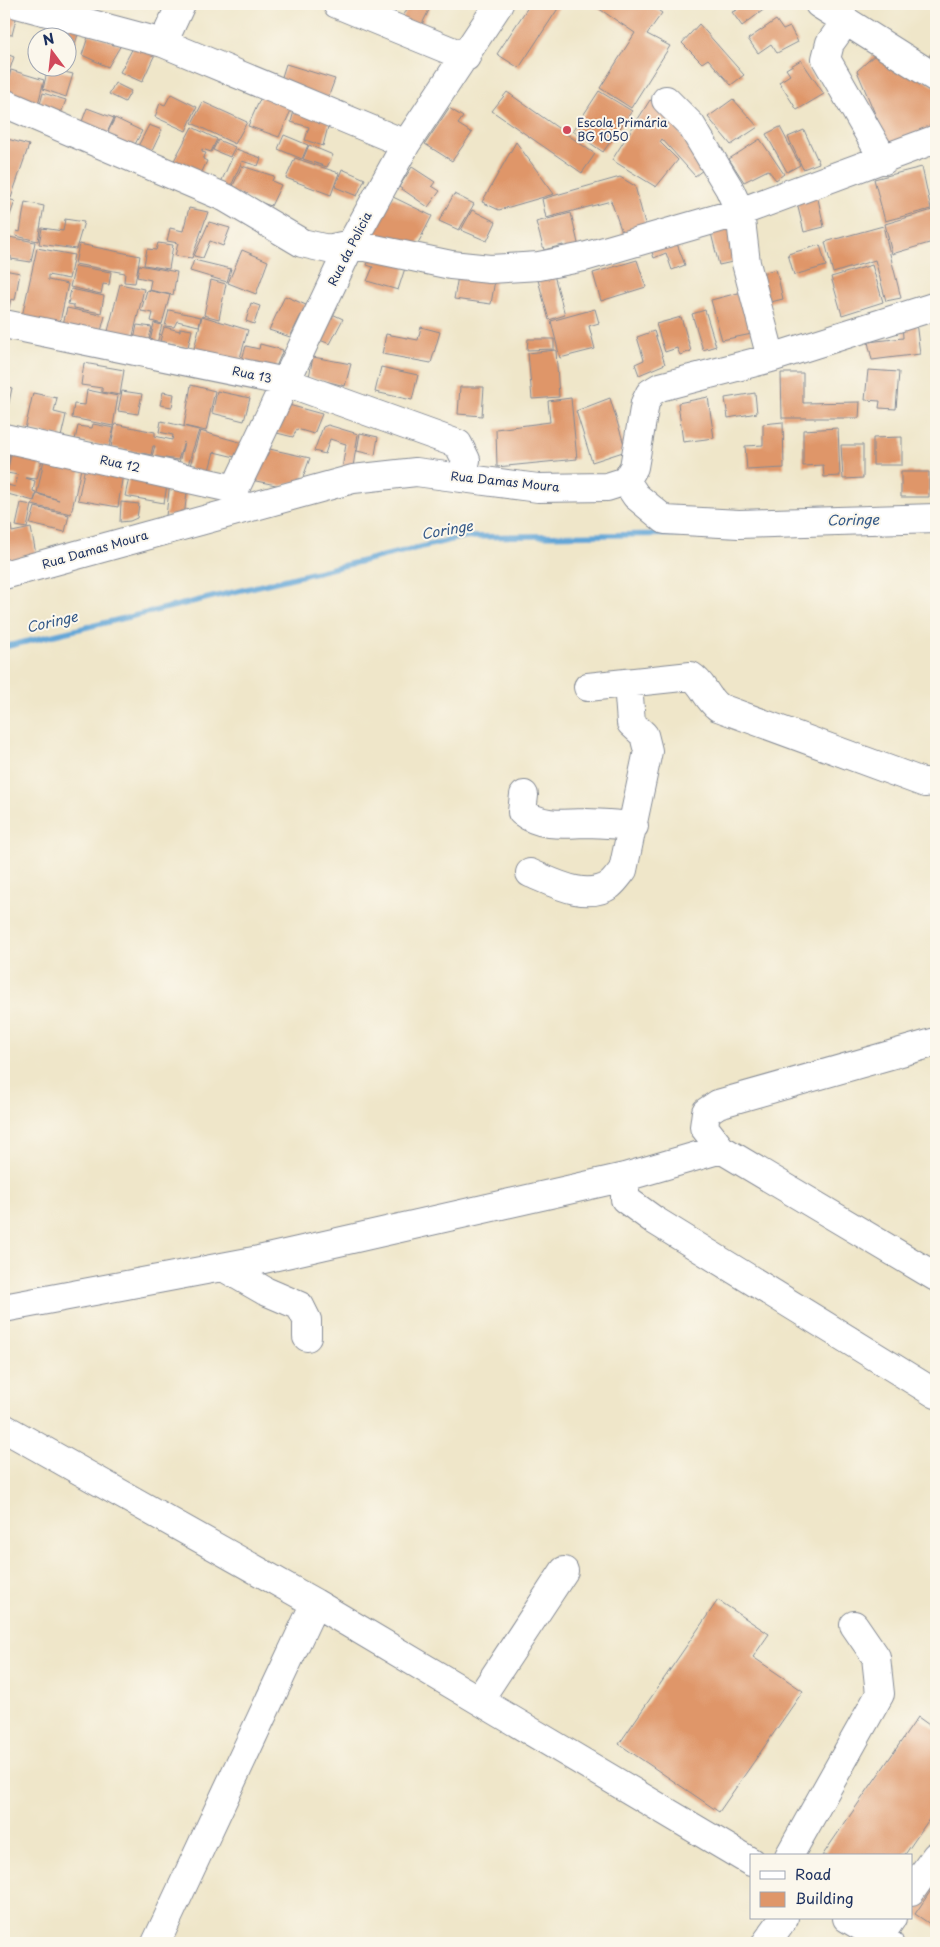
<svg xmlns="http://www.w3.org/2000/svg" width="940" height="1947" font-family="'Playpen Sans',sans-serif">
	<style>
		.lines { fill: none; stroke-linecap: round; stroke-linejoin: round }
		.stream { stroke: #62a6d7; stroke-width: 5.5 }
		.building { fill: #df9669 }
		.minor-casing { stroke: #858a94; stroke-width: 30 }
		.minor { stroke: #fff; stroke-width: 28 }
		.poi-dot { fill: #d1495b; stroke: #fbf7ec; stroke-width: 2 }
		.labels { text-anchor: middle; stroke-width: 4; stroke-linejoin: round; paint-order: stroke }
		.poi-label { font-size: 12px; fill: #1b2f5e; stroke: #fbf7ec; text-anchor: start }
		.street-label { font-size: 12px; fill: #1b2f5e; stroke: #fbf7ec }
		.water-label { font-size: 14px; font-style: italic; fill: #345988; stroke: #fbf7ec }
	</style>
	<rect width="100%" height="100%" fill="#fbf7ec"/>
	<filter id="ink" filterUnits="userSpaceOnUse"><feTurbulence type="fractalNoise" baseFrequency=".02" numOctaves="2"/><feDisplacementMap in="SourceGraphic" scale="10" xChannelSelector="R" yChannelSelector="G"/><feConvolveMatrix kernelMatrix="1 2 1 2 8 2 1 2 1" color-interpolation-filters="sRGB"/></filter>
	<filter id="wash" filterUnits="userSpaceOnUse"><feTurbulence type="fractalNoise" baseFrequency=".0096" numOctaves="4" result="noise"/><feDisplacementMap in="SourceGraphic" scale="20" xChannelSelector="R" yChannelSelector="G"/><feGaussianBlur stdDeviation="1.12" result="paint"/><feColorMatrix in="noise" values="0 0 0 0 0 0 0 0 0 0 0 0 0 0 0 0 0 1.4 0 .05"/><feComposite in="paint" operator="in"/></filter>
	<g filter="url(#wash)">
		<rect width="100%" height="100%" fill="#efe6c9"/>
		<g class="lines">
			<path class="stream" d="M4 647 463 537 682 534"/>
		</g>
		<g id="blocks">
			<path class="building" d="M409 4H432L419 30 401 22Z
				M530 4H561L519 68 497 54Z
				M592 4H649L662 13 647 34 670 46 631 108 600 88 635 33Z
				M736 4H763L766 8 742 26 732 12 737 10 733 6Z
				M4 13 17 15 12 35 4 34Z
				M776 20 783 30 790 27 798 42 777 53 771 44 758 53 748 39Z
				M57 22 80 27 72 55 68 54V38H54Z
				M699 24 744 75 731 85 708 59 702 63 682 43Z
				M89 34 121 45 108 67 82 55Z
				M135 44 156 52 142 82 120 72Z
				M936 46V66L927 59Z
				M4 53 14 57 4 87Z
				M877 53 936 87V129L888 145 857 71Z
				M801 60 824 94 797 110 779 82 790 75 786 69Z
				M286 64 335 79 328 98 280 83Z
				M48 68 73 74 66 97 43 89Z
				M11 70 44 80 37 108 4 98Z
				M115 83 131 91 125 102 109 94Z
				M599 91 632 111 603 152 573 131Z
				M507 92 595 154 582 173 492 111Z
				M43 93 66 100 59 119 39 108Z
				M171 94 197 107 186 131 155 117 160 103 165 105Z
				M262 95 293 106 279 137 248 126Z
				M733 99 758 127 731 145 708 117Z
				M650 100 667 109 711 164 695 176 662 139 660 142 678 160 656 187 612 160Z
				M203 102 247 122 235 144 192 123Z
				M295 107 330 119 323 146 305 140 309 127 291 122Z
				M87 108 114 118 105 137 80 127Z
				M449 108 463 117 458 124 472 133 452 161 425 144Z
				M115 118 142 131 131 152 105 138Z
				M149 125 162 130 151 153 137 148Z
				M192 127 217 139 211 152 202 149V152L206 153 203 159 207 161 198 180 170 168Z
				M780 127 800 165 787 172 766 134Z
				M804 130 819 163 803 169 788 137Z
				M284 135 308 145 302 159 278 149Z
				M4 138 29 145 11 198 4 196Z
				M760 139 784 174 776 180 768 170 744 182 729 159Z
				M218 140 235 147 230 157 213 150Z
				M516 142 554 194 499 210 482 202Z
				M309 145 333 155 327 167 303 159Z
				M236 149 261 158 258 166 242 161 228 193 218 189Z
				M295 158 339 173 331 195 286 178Z
				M242 166 274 176 272 181 281 185 271 206 230 192Z
				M412 167 435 182 432 186 440 191 428 207 399 187Z
				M922 167 931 209 885 221 874 179Z
				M342 169 365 179 357 196 335 187Z
				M620 177 635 186 647 231 624 238 611 201 546 218 542 199Z
				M454 194 474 204 459 230 439 221Z
				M817 194 824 227 804 232 796 199Z
				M393 197 432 216 414 251 369 236Z
				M4 198 15 201 5 230H4Z
				M25 202 44 206 38 241 16 236 17 231 20 232Z
				M189 208 208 212 192 258 175 256 178 243 167 241 170 228 183 231Z
				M936 209V241L892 254 885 224Z
				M472 210 496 222 487 241 461 230Z
				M571 213 580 252 566 257 563 245 544 250 536 222Z
				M65 219 84 222 76 249 39 244 42 228 63 231Z
				M209 222 230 228 223 246 210 241 203 258 194 256Z
				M728 222 737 261 719 265 709 225Z
				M883 226 901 298 886 301 875 260 833 273 825 242Z
				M4 236 35 242 31 262 11 259V256L4 255Z
				M674 236 685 265 672 270 666 253 654 258 649 244Z
				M158 243 173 245 169 269 144 265 147 249 156 250Z
				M79 244 140 256 135 283 124 282 125 273 75 264Z
				M820 245 826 266 794 275 788 254Z
				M37 248 74 255 69 279 48 275V280L68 284 59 327 21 321Z
				M242 250 268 261 256 294 228 283Z
				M371 253 407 262 398 290 367 281 373 267 367 265Z
				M194 260 231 269 227 282 190 271Z
				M637 260 646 287 601 301 593 273Z
				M139 265 177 272 173 295 149 290 151 280 137 277Z
				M872 265 883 302 842 315 831 277Z
				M75 266 111 272 109 285 103 284 101 294 70 287Z
				M776 269 783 299 767 303 759 274Z
				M4 270 20 273 15 300 11 299 9 308 4 307Z
				M554 275 565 315 549 320 538 280Z
				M458 276 495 280 491 304 454 299Z
				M211 280 226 284 219 319 204 315Z
				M120 284 144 289 132 340 107 335Z
				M71 289 104 296 101 313 74 308V305L68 304Z
				M147 290 170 295 162 324 151 321 153 313 141 311Z
				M742 292 752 334 722 340 711 300Z
				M285 296 306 305 290 337 269 330Z
				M251 303 260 306 254 324 246 321Z
				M67 308 105 316 100 335 62 328Z
				M595 309 599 323 589 326 595 349 560 358 551 321Z
				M169 310 201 317 199 326 177 321 174 327 165 326Z
				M705 310 716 346 703 350 692 314Z
				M330 313 343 319 330 344 317 339Z
				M202 316 248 330 238 365 193 353Z
				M681 317 691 351 680 355 677 348 665 352 656 324Z
				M916 322 920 354 872 360 868 342 903 338 902 323Z
				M154 323 162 325 156 347 149 346Z
				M137 325 152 327 148 343 134 340Z
				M164 327 180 331V328L192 330 188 347 160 341Z
				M421 327 440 332 431 363 382 354 386 334 418 340Z
				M654 331 665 364 639 375 635 364 644 360 637 337Z
				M528 339H554V349L527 350Z
				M260 344 283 350 273 374 240 366 246 346 259 349Z
				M556 350 559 397 532 399 528 353Z
				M313 357 351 364 345 386 309 377Z
				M84 363 124 370 120 395 102 392V388L81 385Z
				M381 367 418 375 412 400 375 392Z
				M868 370 899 372 896 409 879 408 880 401 865 400Z
				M781 373H803V403L860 402 859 418H782Z
				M191 385 215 391 206 431 184 426Z
				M4 386 12 388 5 421H4Z
				M460 387H484L482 416 458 414Z
				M87 390 118 396 113 426 72 418 74 404 85 405Z
				M122 391 142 394 138 414 118 411Z
				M217 391 250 398 244 421 212 413Z
				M163 392 174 394 172 407 160 405Z
				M33 393 57 398 54 412 66 415 61 437 25 429Z
				M755 393 757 413 728 418 725 398Z
				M708 397 714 438 683 442 678 403Z
				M571 398 577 459 497 467 496 429 550 422 548 401Z
				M610 398 626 451 592 462 576 411Z
				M285 404 322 414 314 434 297 429 293 437 273 432Z
				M161 421 199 430 188 465 179 463 184 442 178 460 152 456 155 446H153L151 455 111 447 115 424 155 432V436L172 440 173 435 159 432Z
				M783 422 784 468 747 470 745 446 763 445V424Z
				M93 424 114 428 109 447 75 440 78 426 92 428Z
				M328 425 358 434 353 467 342 469 346 444 330 439 325 454 314 451 323 427Z
				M838 428 840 476 824 477 823 465 803 466V430Z
				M200 431 243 443 239 458 214 452 208 474 189 469Z
				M360 433 378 437 375 455 357 451Z
				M902 437V465H873V438Z
				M841 445H863V478L843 479Z
				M4 446 11 448 5 475 4 474Z
				M265 448 310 458 302 480 281 486 251 480Z
				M12 450 43 456 37 479 26 478 35 481 33 491 36 492 34 501 4 493V484L15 487 18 475 7 473Z
				M45 455 82 464 71 514 32 505 37 494 59 500 37 493Z
				M85 467 123 473 118 507 78 500Z
				M901 472H929V497H901Z
				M129 478 167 485 164 503 125 496Z
				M170 482 188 484 184 517 166 516Z
				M121 502 139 504 137 518 130 521 120 522Z
				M21 503 32 505 27 528 16 526Z
				M35 507 69 515 65 532 30 524Z
				M4 525H11L12 532 31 528 36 554 4 561Z
				M718 1600 769 1634 753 1657 803 1691 719 1812 619 1744Z
				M918 1717 936 1730V1809L904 1856H822Z
				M936 1883V1928L915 1914Z"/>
		</g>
	</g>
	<g filter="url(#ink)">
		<use href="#blocks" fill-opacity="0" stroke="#858a94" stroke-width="1"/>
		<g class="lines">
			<defs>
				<path id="minor" d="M17 4 163 43 406 144
					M337 4 466 57
					M819 4 936 78
					M846 21 830 43 826 59 884 160
					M163 43 181 4
					M666 100 691 125 729 188 740 212 746 263 771 358
					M4 103 226 198 302 243 328 249 351 244 451 265 490 269 539 266 584 257 740 212 936 139
					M4 324 286 382 458 444 466 460 462 478
					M4 438 235 489
					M626 481 636 496 665 520 739 524 936 518
					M237 510 235 489 351 244 406 144 499 4
					M4 575 353 479 416 472 538 488 607 487 626 481 634 467 645 403 650 393 660 387 771 358 936 306
					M588 687 691 676C704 684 705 697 718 707L925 783 936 781
					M524 795 522 812C541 827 564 824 586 823 602 823 618 825 634 826
					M530 873C554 883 586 901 610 885 615 881 619 875 623 870L648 751 644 735 631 723 628 683
					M721 1149 704 1127 706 1112 718 1104 936 1042
					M625 1177V1199L654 1220 936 1394
					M225 1268 265 1291 300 1306 307 1320V1337
					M4 1308 259 1260 625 1177 721 1149 936 1277
					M4 1428 315 1603 751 1862
					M479 1700 564 1571
					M789 1856 880 1694 876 1657 854 1625
					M911 1891 936 1856
					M847 1918 889 1943
					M879 1937 892 1918
					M156 1943 315 1603
					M766 1943 784 1918"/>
			</defs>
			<use href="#minor" class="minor-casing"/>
			<use href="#minor" class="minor"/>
		</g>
	</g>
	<circle class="poi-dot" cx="567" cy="130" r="5"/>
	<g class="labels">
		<g class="poi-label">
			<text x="577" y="127">Escola Primária<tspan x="577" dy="14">BG 1050</tspan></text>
		</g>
		<g class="street-label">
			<text transform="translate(350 249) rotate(-63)" y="4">Rua da Policia</text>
			<text transform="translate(252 375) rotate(12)" y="4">Rua 13</text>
			<text transform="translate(120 464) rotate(12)" y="4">Rua 12</text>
			<text transform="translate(505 482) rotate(6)" y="4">Rua Damas Moura</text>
			<text transform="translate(95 550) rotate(-16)" y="4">Rua Damas Moura</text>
		</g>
		<g class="water-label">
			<text transform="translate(853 520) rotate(-1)" y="5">Coringe</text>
			<text transform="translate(447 530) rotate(-10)" y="5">Coringe</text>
			<text transform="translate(52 622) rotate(-13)" y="5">Coringe</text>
		</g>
	</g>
	<rect width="940" height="1947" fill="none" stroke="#fbf7ec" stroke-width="20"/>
	<rect x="750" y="1854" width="162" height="65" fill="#fbf7ec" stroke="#a1a7b3"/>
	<rect x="760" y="1871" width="25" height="8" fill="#ffffff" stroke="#a1a7b3"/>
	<text x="795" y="1880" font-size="15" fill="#1b2f5e">Road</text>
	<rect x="760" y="1892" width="25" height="15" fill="#df9669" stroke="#a1a7b3"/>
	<text x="795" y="1904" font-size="15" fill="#1b2f5e">Building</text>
	<g transform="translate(52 52) rotate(345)"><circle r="24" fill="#fbf7ec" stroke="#a1a7b3"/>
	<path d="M0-4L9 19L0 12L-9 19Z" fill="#d1495b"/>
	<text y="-8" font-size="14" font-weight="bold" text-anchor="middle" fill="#1b2f5e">N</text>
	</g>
</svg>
